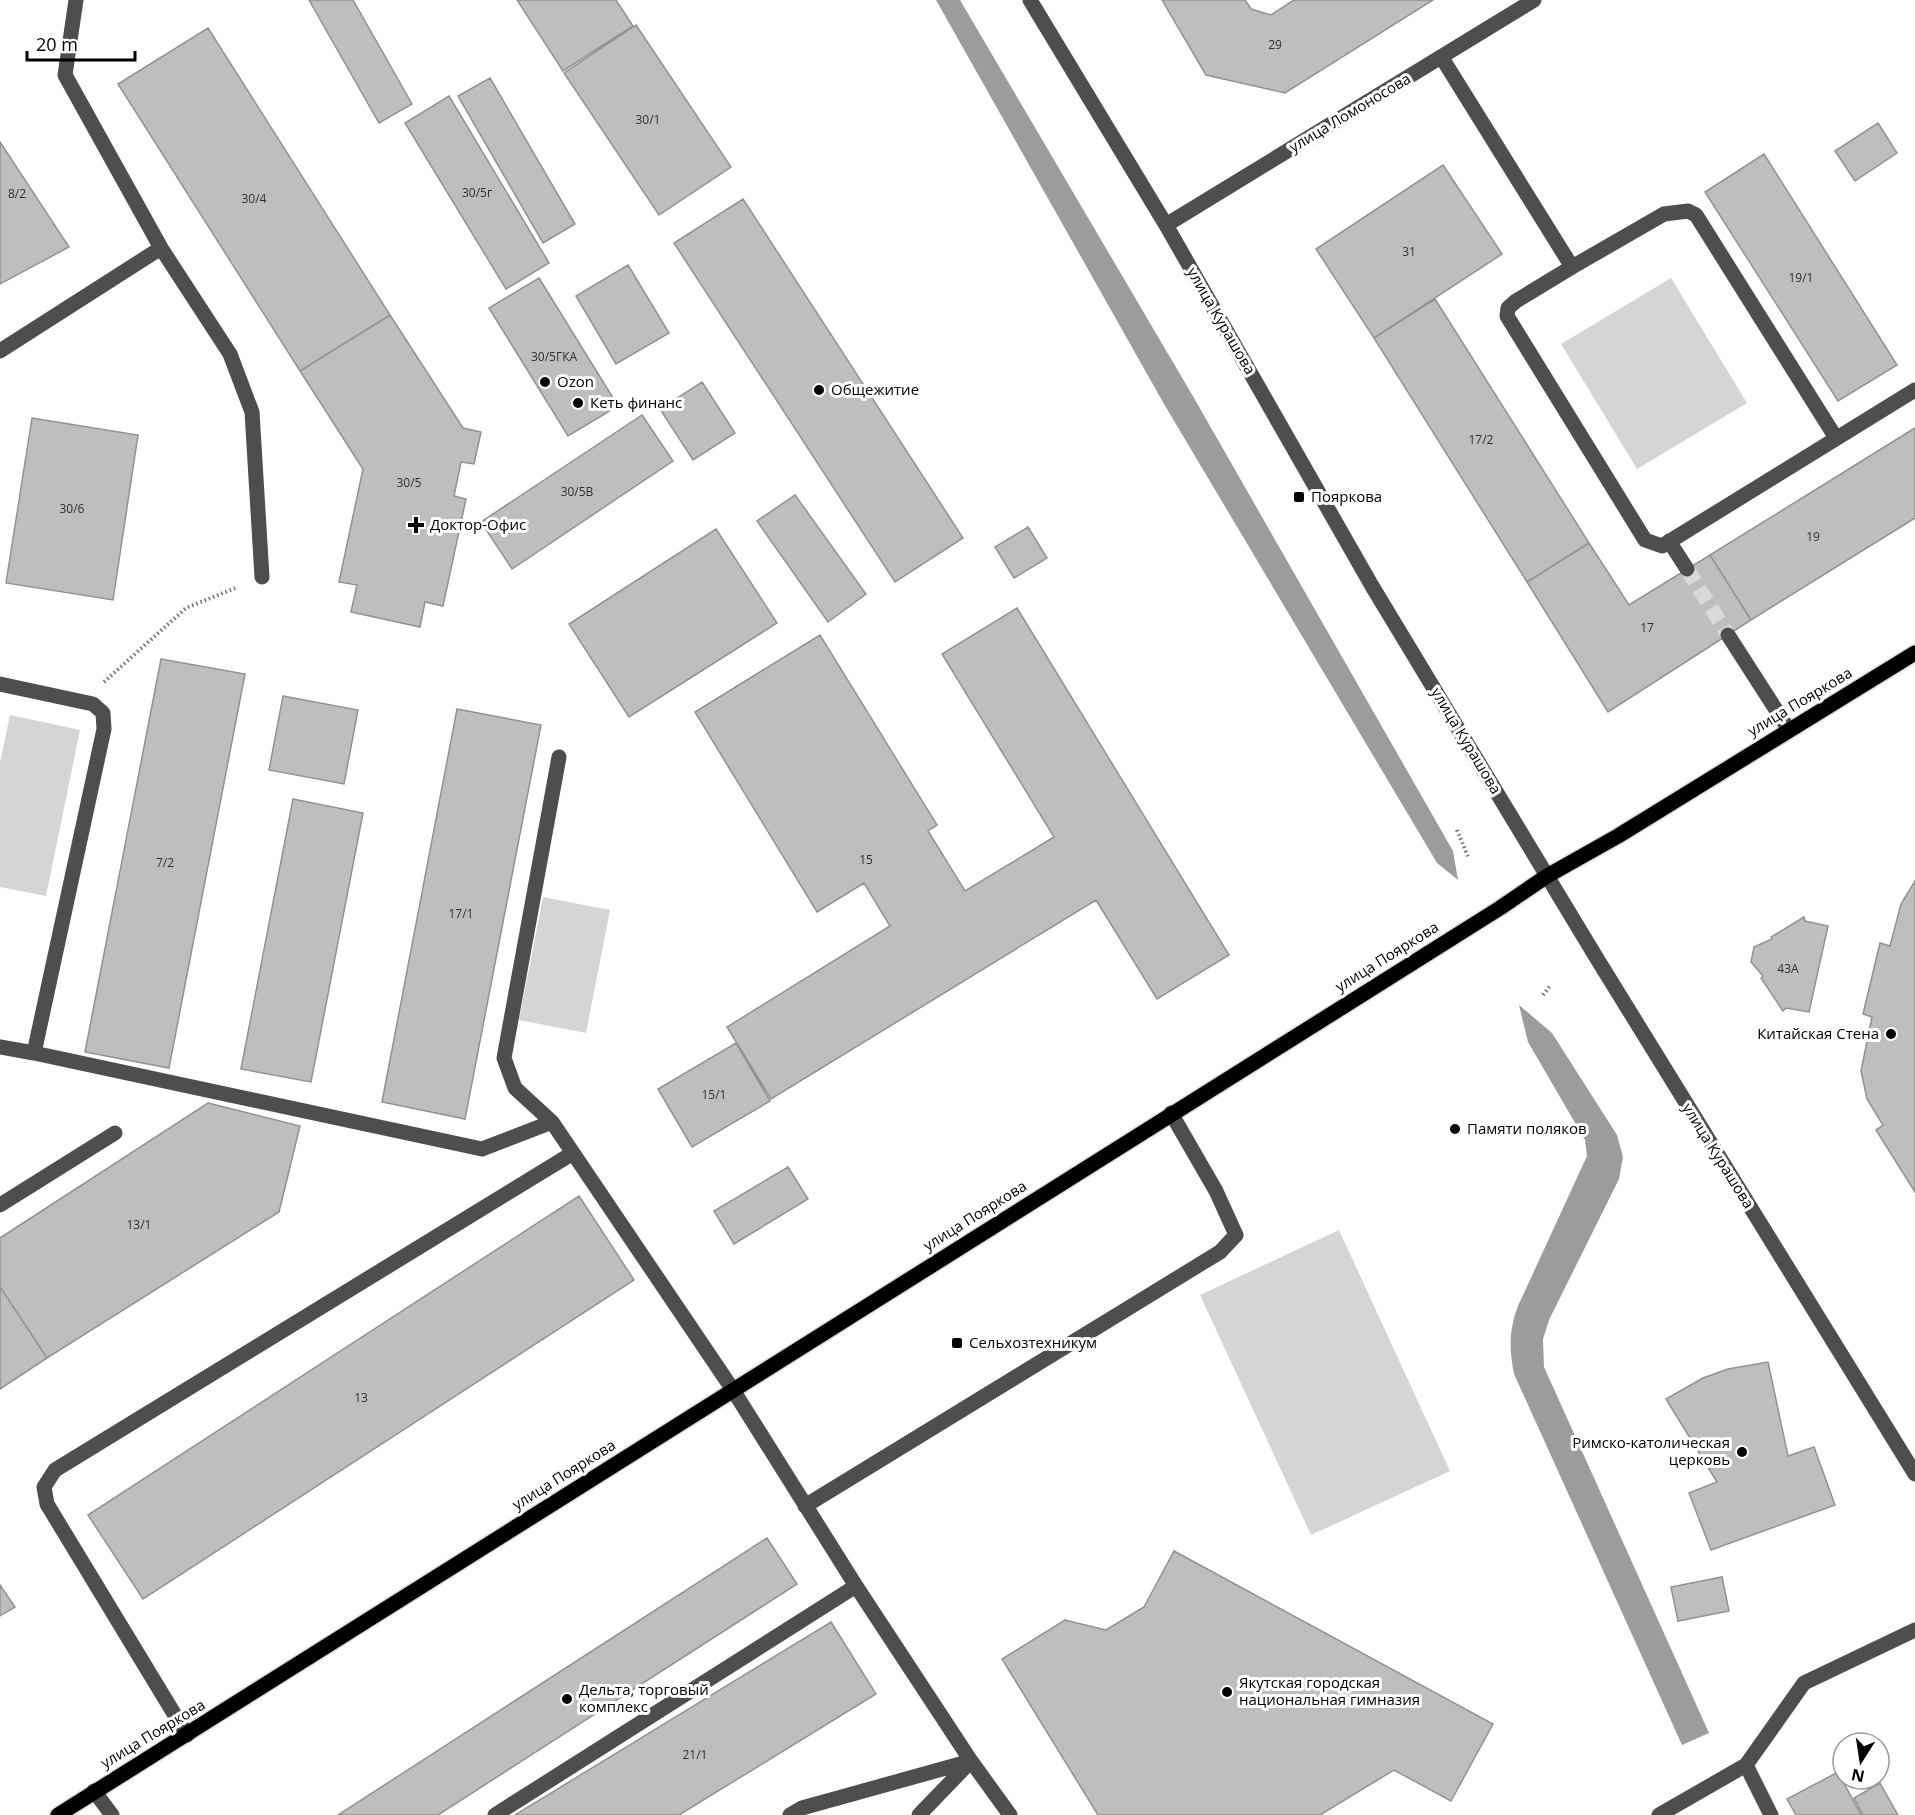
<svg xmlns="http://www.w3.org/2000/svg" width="1915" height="1815" font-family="'Open Sans',sans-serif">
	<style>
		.green { fill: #d5d5d5 }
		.water { fill: #9c9c9c }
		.building { fill: #bebebe; stroke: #929292; stroke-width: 1.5 }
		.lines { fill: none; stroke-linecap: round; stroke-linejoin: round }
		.minor-tunnel { stroke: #d9d9d9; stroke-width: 15; stroke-dasharray: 15 8; stroke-linecap: butt }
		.major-casing { stroke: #dbdbdb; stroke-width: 18 }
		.path { stroke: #707070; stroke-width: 4; stroke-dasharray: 1.5 3; stroke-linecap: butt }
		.minor { stroke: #4e4e4e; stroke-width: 15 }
		.major { stroke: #000; stroke-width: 15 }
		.poi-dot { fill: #000; stroke: #fff; stroke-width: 2 }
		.labels { text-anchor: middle; stroke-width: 6; stroke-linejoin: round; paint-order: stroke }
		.number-label { font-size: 12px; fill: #303030 }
		.street-label { font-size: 15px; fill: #000; stroke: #fff }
		.poi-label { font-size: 15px; fill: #000; stroke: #fff; text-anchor: start }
	</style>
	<rect width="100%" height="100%" fill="#fff"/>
	<path class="green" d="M1671 278 1747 403 1637 469 1561 344Z
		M10 715 80 730 46 896 0 887V763Z
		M543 897 610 910 586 1033 519 1020Z
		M1339 1230 1450 1471 1311 1535 1200 1295Z"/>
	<path class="water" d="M936 0H960L1194 398 1453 851 1458 880 1437 863 1164 404Z
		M1519 1005 1552 1033 1617 1135 1623 1157 1619 1179 1549 1320 1543 1339 1544 1367 1709 1733 1682 1745 1514 1374C1509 1349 1509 1330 1518 1306L1587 1156 1585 1140 1528 1042Z"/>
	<path class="building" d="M309 0H353L412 104 379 123Z
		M517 0H616L633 26 563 71Z
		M1162 0H1245L1251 9 1271 15 1294 0H1433L1285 93 1206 75Z
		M636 25 731 167 659 215 564 73Z
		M208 28 390 315 300 371 118 84Z
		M490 78 575 224 543 243 458 96Z
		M449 96 549 263 506 289 405 123Z
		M1878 123 1897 153 1855 181 1835 151Z
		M0 142 69 247 0 284Z
		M1764 154 1897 365 1838 401 1705 192Z
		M1443 165 1502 254 1374 338 1316 249Z
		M743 199 963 538 895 582 674 243Z
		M628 265 669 333 616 364 576 296Z
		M539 278 618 406 568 436 489 308Z
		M1435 299 1589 543 1527 582 1374 338Z
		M390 315 463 428 481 432 474 464 461 462 454 496 466 499 443 606 425 602 420 627 351 612 357 585 339 582 363 469 300 371Z
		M702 382 735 433 693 460 660 409Z
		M642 415 673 461 512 569 481 522Z
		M32 418 138 435 113 600 6 583Z
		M1915 428V518L1751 620 1710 555Z
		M795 495 866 594 828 622 757 521Z
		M1028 527 1047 558 1014 578 995 547Z
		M716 529 777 623 629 717 569 624Z
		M1589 543 1629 605 1710 555 1751 620 1608 712 1527 582Z
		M1017 608 1229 955 1157 999 1096 900 771 1099 727 1027 890 926 864 883 817 912 695 712 820 635 937 825 928 831 965 891 1054 837 942 654Z
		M161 659 245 674 169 1068 85 1052Z
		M283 696 358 710 344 784 269 770Z
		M457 709 541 725 465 1119 382 1102Z
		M293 799 363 813 311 1082 241 1069Z
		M1915 881V1192L1876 1130 1883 1125 1867 1099 1861 1071 1872 1017 1863 1014 1880 943 1890 946 1901 904Z
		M1804 917 1805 921 1828 926 1809 1012 1786 1008 1783 1011 1761 978 1763 976 1751 962 1754 947 1772 939 1771 937Z
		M736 1043 770 1101 692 1147 658 1089Z
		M208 1103 300 1126 279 1212 47 1358 0 1287V1238Z
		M788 1167 808 1199 734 1244 714 1211Z
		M579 1196 634 1280 143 1599 88 1515Z
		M0 1287 47 1358 0 1389Z
		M1768 1362 1788 1456 1814 1447 1835 1505 1711 1550 1689 1493 1717 1482 1666 1399 1703 1378 1728 1369Z
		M767 1538 797 1584 438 1815H338Z
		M1174 1551 1493 1724 1451 1801 1394 1770 1320 1815H1098L1002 1659 1065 1620 1106 1630 1144 1607Z
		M1722 1577 1729 1611 1678 1621 1671 1587Z
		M0 1585 15 1607 0 1616Z
		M831 1622 876 1694 679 1815H515Z
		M1838 1772 1861 1815H1796L1787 1799Z
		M1880 1783 1898 1815H1863L1854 1798Z"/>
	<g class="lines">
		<path class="minor-tunnel" d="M1687 569 1728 635"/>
		<defs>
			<path id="major" d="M58 1815 1500 908 1547 876 1618 836 1915 653"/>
		</defs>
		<use href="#major" class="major-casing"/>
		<path class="path" d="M104 682 186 608 238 587
			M1457 830 1469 859
			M1543 995 1550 986"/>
		<path class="minor" d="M76 0 65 75 161 248 230 354 252 412 262 577
			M1030 0 1166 225 1372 586 1596 957 1915 1474
			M1442 58 1572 267 1664 214 1688 211 1696 215 1836 438
			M1166 225 1534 0
			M1572 267 1516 301 1508 308 1507 316 1645 540 1662 546 1915 390
			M0 351 161 248
			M1669 541 1687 569
			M1728 635 1789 730
			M0 684 93 704 103 713 104 729 34 1053 0 1047
			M559 757 504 1058 515 1088 552 1122 573 1153 733 1390 856 1586 971 1761 919 1815
			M34 1053 482 1149 552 1122
			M0 1205 115 1133
			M805 1506 1220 1252 1236 1235 1216 1191 1171 1113
			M187 1735 47 1504 44 1487 55 1470 573 1153
			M1746 1765 1771 1815
			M94 1791 112 1815
			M495 1815 856 1586
			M790 1815 802 1808 971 1761 1010 1815
			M1659 1815 1746 1765 1804 1683 1915 1630"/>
		<use href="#major" class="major"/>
	</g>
	<g class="poi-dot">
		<circle cx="545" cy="382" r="6"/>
		<circle cx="819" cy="390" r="6"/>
		<circle cx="578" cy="403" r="6"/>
		<rect x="1293" y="491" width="12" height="12" rx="3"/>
		<path d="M413 516h6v6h6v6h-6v6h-6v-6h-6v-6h6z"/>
		<circle cx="1891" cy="1034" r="6"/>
		<circle cx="1455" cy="1129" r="6"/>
		<rect x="951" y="1337" width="12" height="12" rx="3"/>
		<circle cx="1742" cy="1452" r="6"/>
		<circle cx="1227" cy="1692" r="6"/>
		<circle cx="567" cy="1699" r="6"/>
	</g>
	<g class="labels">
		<g class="number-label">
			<text x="1275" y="49">29</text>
			<text x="648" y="124">30/1</text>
			<text x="477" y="197">30/5г</text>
			<text x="17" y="198">8/2</text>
			<text x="254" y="203">30/4</text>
			<text x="1409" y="256">31</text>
			<text x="1801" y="282">19/1</text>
			<text x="554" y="361">30/5ГКА</text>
			<text x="1481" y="444">17/2</text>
			<text x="409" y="487">30/5</text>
			<text x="577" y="496">30/5В</text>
			<text x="72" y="513">30/6</text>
			<text x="1813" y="541">19</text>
			<text x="1647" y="632">17</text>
			<text x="866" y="864">15</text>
			<text x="165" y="867">7/2</text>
			<text x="461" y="918">17/1</text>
			<text x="1788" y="973">43А</text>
			<text x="714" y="1099">15/1</text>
			<text x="139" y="1229">13/1</text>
			<text x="361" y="1402">13</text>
			<text x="695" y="1759">21/1</text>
		</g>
		<g class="street-label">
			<text transform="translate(1350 113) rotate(-31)" y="5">улица Ломоносова</text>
			<text transform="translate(1221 321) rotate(60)" y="5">улица Курашова</text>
			<text transform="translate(1800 702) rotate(-31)" y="5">улица Пояркова</text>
			<text transform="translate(1466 741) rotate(59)" y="5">улица Курашова</text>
			<text transform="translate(1387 957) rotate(-32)" y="5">улица Пояркова</text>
			<text transform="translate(1718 1156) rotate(58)" y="5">улица Курашова</text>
			<text transform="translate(975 1216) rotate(-32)" y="5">улица Пояркова</text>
			<text transform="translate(564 1475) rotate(-32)" y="5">улица Пояркова</text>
			<text transform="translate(153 1734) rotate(-31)" y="5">улица Пояркова</text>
		</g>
		<g class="poi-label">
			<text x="557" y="387">Ozon</text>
			<text x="831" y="395">Общежитие</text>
			<text x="590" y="408">Кеть финанс</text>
			<text x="1311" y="502">Пояркова</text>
			<text x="430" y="530">Доктор-Офис</text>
			<text x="1879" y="1039" text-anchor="end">Китайская Стена</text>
			<text x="1467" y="1134">Памяти поляков</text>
			<text x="969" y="1348">Сельхозтехникум</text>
			<text x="1730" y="1448" text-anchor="end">Римско-католическая<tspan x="1730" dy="17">церковь</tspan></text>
			<text x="1239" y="1688">Якутская городская<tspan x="1239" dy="17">национальная гимназия</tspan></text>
			<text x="579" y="1695">Дельта, торговый<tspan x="579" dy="17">комплекс</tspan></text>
		</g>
	</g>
	<g transform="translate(1861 1761) rotate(192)"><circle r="28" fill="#ffffff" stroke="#999999" stroke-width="1.5"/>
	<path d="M0-4.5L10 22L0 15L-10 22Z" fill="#000000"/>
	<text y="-9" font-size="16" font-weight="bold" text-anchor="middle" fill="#000000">N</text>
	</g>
	<path d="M27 51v9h108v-9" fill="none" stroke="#000000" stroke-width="3"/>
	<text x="36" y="51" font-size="18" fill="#000000" stroke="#ffffff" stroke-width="4.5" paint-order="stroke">20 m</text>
</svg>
